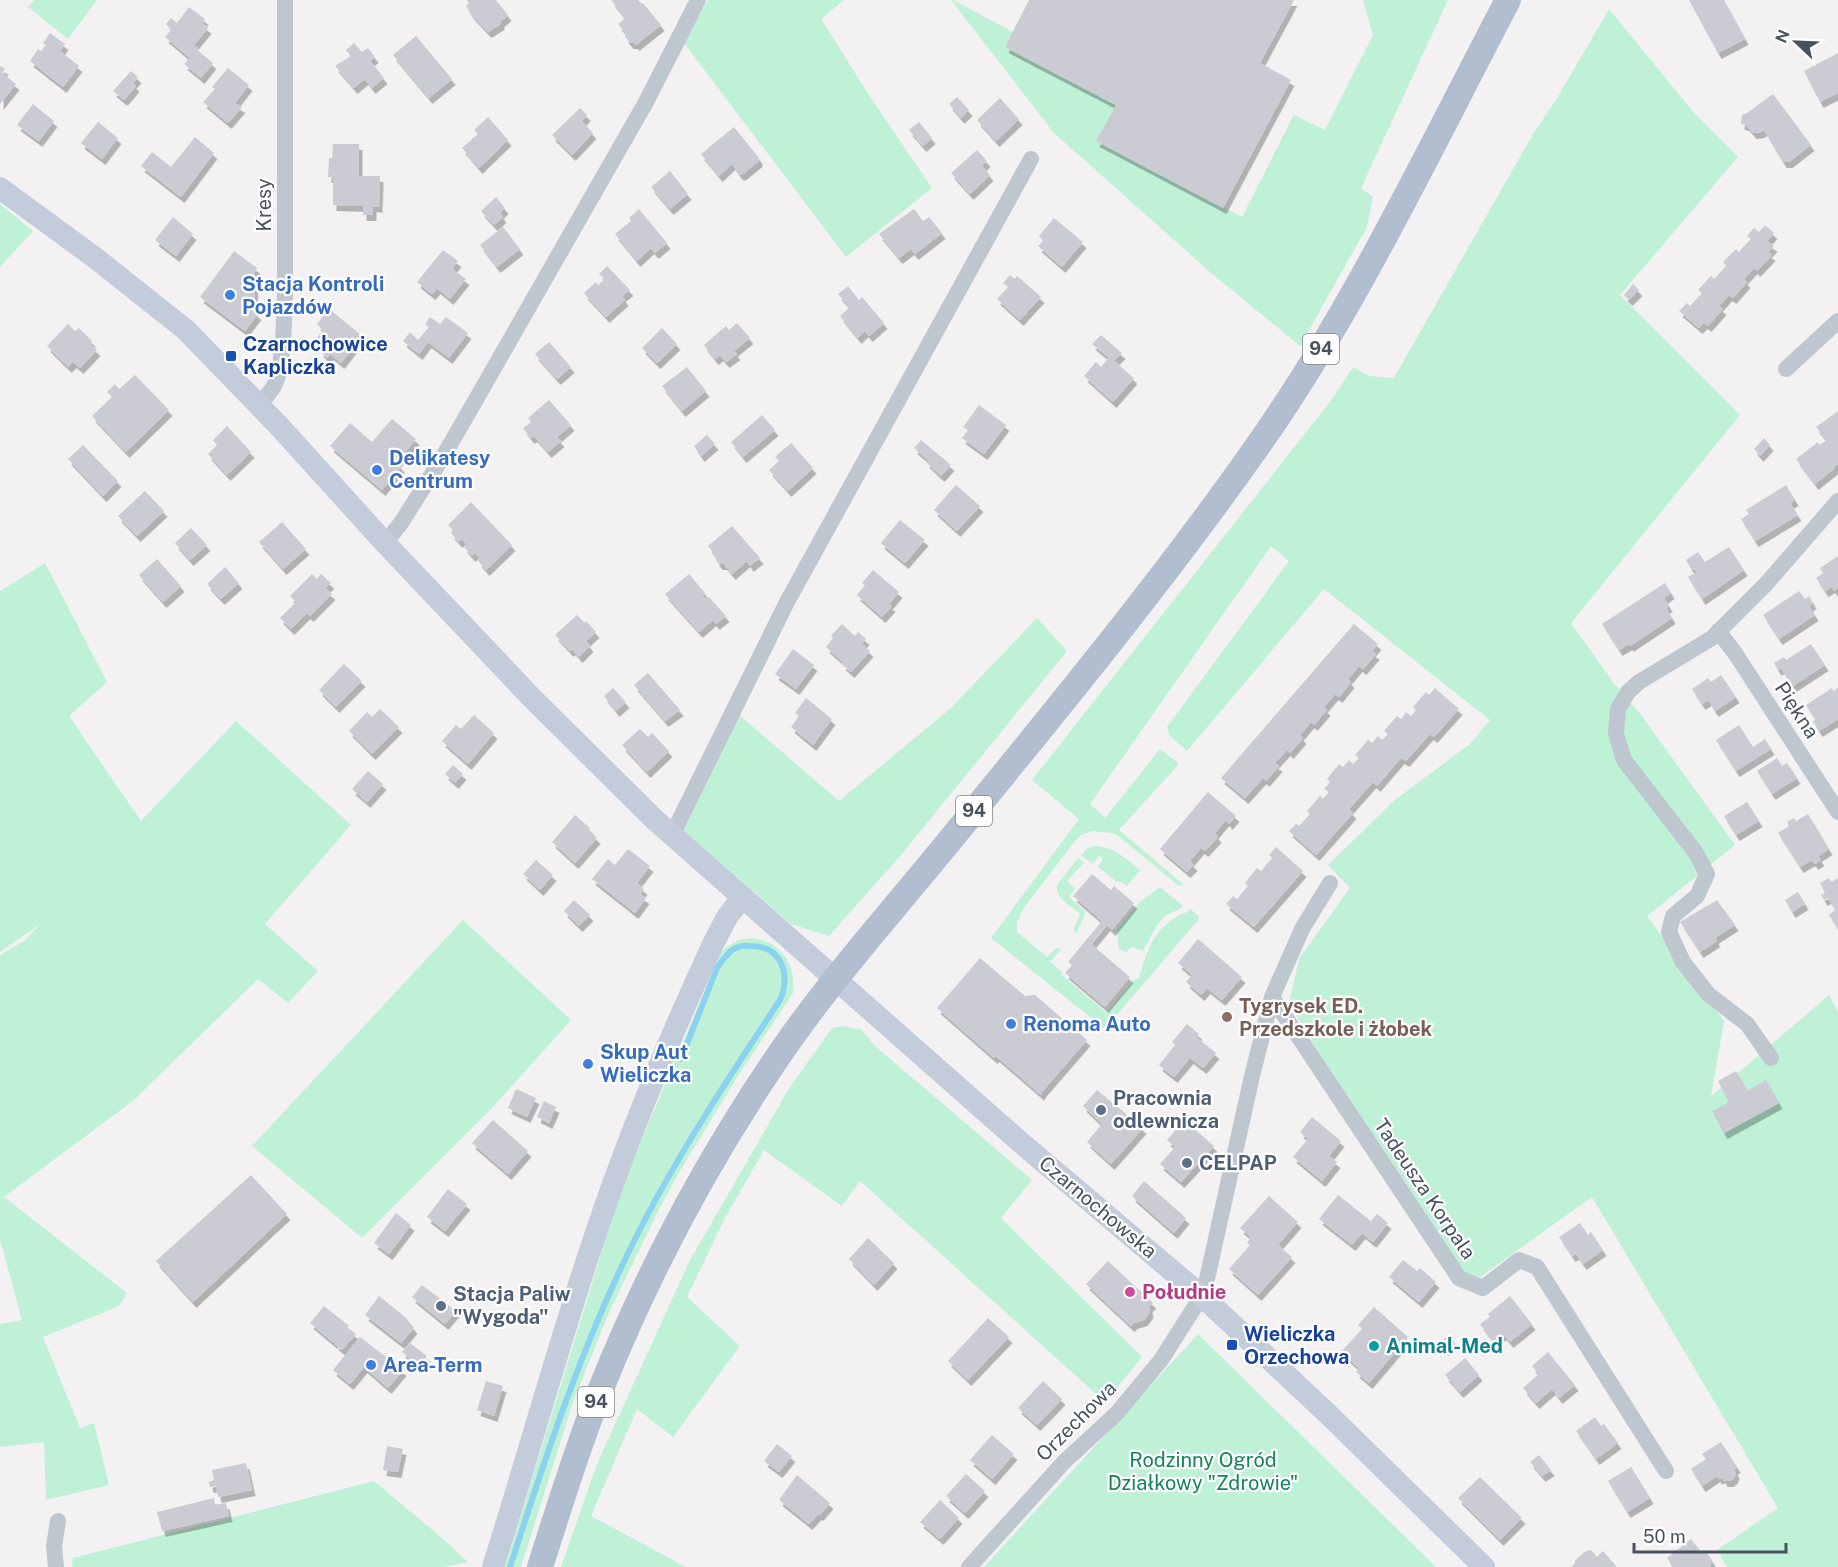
<svg xmlns="http://www.w3.org/2000/svg" width="1838" height="1567" font-family="'Public Sans',sans-serif">
	<style>
		.green { fill: #bff1d7 }
		.lines { fill: none; stroke-linecap: round; stroke-linejoin: round }
		.stream { stroke: #8bd2ef; stroke-width: 6 }
		.building { fill: #cbccd3; filter: url(#shadow) }
		.street { stroke: #bec7d0; stroke-width: 16 }
		.secondary { stroke: #c3ccda; stroke-width: 22 }
		.primary { stroke: #b0bed0; stroke-width: 26 }
		.shop-dot { fill: #3f7fe0; stroke: #fff; stroke-width: 2 }
		.transit-dot { fill: #1a4fb4; stroke: #fff; stroke-width: 2 }
		.education-dot { fill: #8d6e63; stroke: #fff; stroke-width: 2 }
		.service-dot { fill: #5c6f8a; stroke: #fff; stroke-width: 2 }
		.hotel-dot { fill: #d1479c; stroke: #fff; stroke-width: 2 }
		.culture-dot { fill: #0f9aa8; stroke: #fff; stroke-width: 2 }
		.labels { text-anchor: middle; stroke-width: 4.5; stroke-linejoin: round; paint-order: stroke }
		.shield { fill: #fff; stroke: #7f868f; stroke-width: 1.5 }
		.shield-label { font-size: 18px; font-weight: bold; fill: #48525f }
		.street-label { font-size: 20px; fill: #48525f; stroke: #fff }
		.shop-label { font-size: 20px; font-weight: bold; fill: #366cbe; stroke: #fff; text-anchor: start }
		.transit-label { font-size: 20px; font-weight: bold; fill: #164399; stroke: #fff; text-anchor: start }
		.education-label { font-size: 20px; font-weight: bold; fill: #785e54; stroke: #fff; text-anchor: start }
		.service-label { font-size: 20px; font-weight: bold; fill: #4e5e75; stroke: #fff; text-anchor: start }
		.hotel-label { font-size: 20px; font-weight: bold; fill: #b23c85; stroke: #fff; text-anchor: start }
		.culture-label { font-size: 20px; font-weight: bold; fill: #0d838f; stroke: #fff; text-anchor: start }
		.park-label { font-size: 20px; fill: #158556; stroke: #fff }
	</style>
	<defs>
		<filter id="shadow"><feDropShadow dx="3.5" dy="6" stdDeviation="0" flood-color="#0004"/></filter>
	</defs>
	<rect width="100%" height="100%" fill="#f3f1f1"/>
	<path class="green" d="M34 0H97L68 39 28 7Z
		M708 0H844L821 19 869 95 932 188 846 257 684 43Z
		M951 0H953L1013 32 1005 47 1116 105 1097 141 1242 217 1294 115 1325 130 1373 35 1363 0H1448L1361 188 1373 197 1367 227 1300 346 1210 272 1054 133Z
		M1609 9 1695 114 1738 157 1620 295 1740 415 1571 623 1616 686 1639 712 1735 845 1647 916 1724 1021 1711 1096 1829 995 1838 1012V1567H1727L1717 1550 1778 1508 1592 1197 1480 1277 1459 1271 1333 1078 1289 1003 1299 959 1350 888 1328 865 1395 800 1470 744 1490 720 1324 589 1187 751 1169 735 1167 727 1289 561 1271 546 1090 804 1105 818 1160 749 1179 764 1119 830 1183 884 1179 886 1118 836 1112 833 1092 831 1081 835 1075 841 1023 909 1017 922V932L1047 957 1056 948 1061 949 1050 962 1062 972 1061 974 1106 1013 1134 980 1139 978C1148 948 1154 927 1184 913H1186L1190 909 1199 916 1198 920 1105 1029 991 938 1079 819 1032 780 1333 398 1353 367 1369 376 1394 378 1533 134 1556 100Z
		M0 204 33 231 0 267Z
		M45 563 107 682 69 716 141 821 236 721 351 825 265 924 318 971 288 1003 258 979 134 1100 4 1197 127 1293 119 1306 43 1337 80 1428 94 1423 109 1485 46 1500 44 1442 0 1447V1324L22 1320 0 1239V955L24 941 40 924 0 952V591Z
		M1037 618 1067 651 901 855 829 936 791 924 682 829 737 713 839 801 951 708Z
		M1094 846C1114 847 1125 858 1140 870L1127 886 1119 881 1117 882 1098 867 1103 859 1099 856 1093 864 1081 855 1088 848Z
		M1078 858 1084 863 1067 881 1075 889 1069 897 1086 912 1077 932H1075L1074 928 1080 914C1071 906 1055 898 1057 885Z
		M1160 887 1183 906C1178 911 1171 912 1165 916 1155 925 1149 940 1143 951L1132 947 1126 952 1119 949 1117 929 1140 902Z
		M463 920 571 1020 492 1108 362 1238 252 1146Z
		M752 938C781 941 797 965 793 993L739 1074 681 1169 659 1209 629 1271 608 1315 573 1402 521 1567H505L622 1186 721 953C729 943 739 939 752 938Z
		M841 1026 861 1029 875 1046 1032 1180 1001 1218 1142 1357 1105 1402 860 1181 842 1206 764 1150 725 1218 687 1297 740 1346 673 1437 637 1409 591 1516 686 1567H561L597 1464 690 1260 790 1087 832 1028Z
		M1198 1334 1436 1567H984Z
		M374 1481 443 1539 468 1562 444 1567H72L73 1558Z"/>
	<g class="lines">
		<path class="stream" d="M510 1567C546 1455 583 1342 636 1237 678 1154 729 1077 780 1000 791 974 782 946 750 946 744 945 738 946 732 950 726 955 721 962 717 968L681 1059"/>
	</g>
	<path class="building" d="M467 0H496L508 15 501 21V24L488 32 471 14 466 6 469 3Z
		M611 0H638L642 4 643 3 661 25 636 45 634 43H630L625 37 626 33 618 24 625 18Z
		M1029 0H1294L1260 63 1291 80 1223 208 1096 141 1116 105 1005 47Z
		M1689 0H1724L1745 39 1718 53Z
		M189 7 205 19 202 23 208 28 194 45 198 48 197 50 213 63 201 78 184 64 190 58 165 37 171 30 166 24 171 18 177 23Z
		M50 33 65 44 60 51 79 66 63 87 30 61 38 49 41 51 46 45 43 43Z
		M416 36 452 79 429 98 393 55Z
		M354 43 362 52 368 48 375 57 370 61 384 78 372 88 365 79 354 88 335 66 351 56 346 50Z
		M1838 53V93L1820 102 1804 71Z
		M0 66 5 69 2 73 16 84 0 104Z
		M228 68 249 85 235 103 242 107 228 123 203 102 215 89 212 87Z
		M131 71 138 77 133 83 136 86 124 100 113 91Z
		M1773 94 1811 145 1789 162H1783L1764 130 1761 132 1753 133 1746 125 1741 124 1742 115 1747 113Z
		M957 97 969 110 961 118 949 104Z
		M1000 98 1019 119 996 141 977 120Z
		M33 104 54 121 39 141 17 125Z
		M580 108 587 115 582 121 593 133 572 155 552 135Z
		M488 117 508 140 479 168 462 148 478 134 474 130Z
		M98 122 118 138 102 159 81 143Z
		M919 122 932 138 923 146 909 130Z
		M734 127 759 158V161L743 174 740 175 732 164 719 176 701 154Z
		M195 137 214 153 181 197 141 166 152 152 171 167Z
		M333 144H359V176H380L379 207 373 206V215H363V206L333 205V177H328L329 158H332Z
		M977 150 987 161 982 166 990 175 970 194 951 173Z
		M670 171 688 194 670 209 651 187Z
		M496 197 505 208 500 213 503 217 494 225 481 211Z
		M639 209 667 243 655 253 651 248 637 261 615 234 631 221 629 218Z
		M914 209 923 221 929 217 942 233 915 254 911 249 899 258 879 234Z
		M173 217 193 234 176 256 155 240Z
		M1054 218 1083 242 1062 267 1038 246 1043 241 1039 236Z
		M1765 225 1774 233 1767 241 1774 246 1768 252 1772 255 1757 271 1754 268 1744 279 1747 282 1733 298 1729 295 1719 306 1723 309 1708 326 1704 323 1699 328 1679 311 1687 303 1690 306 1702 293 1698 290 1711 276 1714 279 1726 266 1723 262 1736 249 1739 252 1744 246 1751 239 1747 236 1754 228 1759 232Z
		M503 227 520 249 497 267 480 245Z
		M443 250 458 261 452 269 466 279 450 299 437 288 432 294 417 282Z
		M234 251 257 268 255 272 254 311 258 314 245 331 200 297Z
		M607 266 630 290 622 296 625 300 606 317 584 293 596 282 598 285 605 279 599 274Z
		M1010 275 1015 279 1017 276 1041 297 1020 320 997 299 1008 287 1003 283Z
		M1633 284 1639 290 1629 300 1624 295Z
		M848 286 859 300 862 297 884 323 869 336 865 331 858 338 840 316 850 307 838 294Z
		M329 309 360 334 353 342 356 344 341 363 330 354 327 358 320 351 325 345 317 338 323 330 317 324Z
		M430 317 440 324 446 317 468 333 449 358 428 342 419 354 403 341 410 332 418 340 429 327 425 324Z
		M737 323 750 338 734 351 737 354 726 362 720 355 715 359 704 345 726 326 729 330Z
		M68 324 75 331 79 328 92 341 90 344 97 350 80 368 73 362 68 367 47 346Z
		M662 328 677 344 657 363 642 348Z
		M1101 335 1122 353 1114 361 1134 378 1113 402 1084 376 1096 362 1101 367 1109 358 1092 344Z
		M549 342 571 367 557 379 535 354Z
		M687 367 706 391 682 411 662 386Z
		M135 375 169 410 126 452 92 416 112 397 107 392 115 384 119 389Z
		M549 400 571 425 557 437 561 441 548 452 534 436 531 438 523 428 531 422 528 418Z
		M979 405 1006 425 984 454 962 438 968 430 963 427Z
		M1838 411V464L1834 467 1835 468 1815 484 1796 459 1818 442 1819 445 1827 440 1816 427Z
		M762 415 775 430 743 457 731 442Z
		M392 419 416 439 397 462 401 467 382 490 330 446 350 423 372 442Z
		M227 426 251 452 227 475 208 454 217 445 213 440Z
		M707 435 715 444 701 456 694 446Z
		M1764 438 1770 445 1760 456 1754 449Z
		M921 440 951 465 941 476 926 462 928 460 914 448Z
		M791 443 813 468 788 491 769 470 779 461 775 457Z
		M83 445 118 481 103 496 68 459Z
		M956 485 980 506 957 531 934 510Z
		M1786 485 1795 500 1790 503 1798 515 1755 541 1741 519 1749 514 1746 510Z
		M145 491 164 511 137 536 118 516Z
		M471 502 512 545 486 570 478 561 480 559 475 553 472 556 464 547 467 545 462 539 459 542 451 533 453 530 448 525Z
		M900 520 925 540 905 563 881 543Z
		M282 522 306 549 283 569 259 542Z
		M732 526 760 558 750 566 747 561 732 574 724 564H719L716 560V556L708 546Z
		M191 528 207 545 190 560 175 543Z
		M1729 547 1744 570 1702 599 1688 577 1697 572 1694 569 1692 570 1686 560 1698 552 1705 562Z
		M1838 556V588L1834 591 1832 587 1825 591 1816 578 1823 573 1820 568Z
		M157 559 181 586 163 602 139 575Z
		M225 567 239 583 221 599 207 584Z
		M873 570 899 592 889 604 892 606 882 617 857 595 865 585 862 583Z
		M312 574 317 579 321 574 331 583 325 588 332 594 310 616 307 613 291 629 280 618 296 602 290 596Z
		M689 574 705 593 702 595 706 599 709 597 726 616 716 624 713 620 699 632 665 594Z
		M1665 583 1671 593 1664 598 1669 606 1666 608 1672 618 1630 646 1629 644 1619 650 1602 624Z
		M1799 591 1805 599 1809 596 1813 603 1809 606 1815 615 1779 639 1763 615Z
		M577 615 585 623 586 621 596 632 586 641 590 646 579 657 572 649 570 651 555 635Z
		M842 624 855 636 858 632 866 639 862 644 870 651 851 672 842 664 844 663 826 647 833 638 831 636Z
		M1354 624 1378 644 1372 651 1376 654 1363 669 1359 666 1348 679 1351 682 1339 697 1335 694 1324 707 1327 710 1314 725 1311 722 1300 735 1303 738 1290 753 1287 750 1275 763 1279 766 1266 781 1263 778 1245 798 1221 778Z
		M1811 644 1825 665 1793 686 1781 668 1778 670 1774 663 1784 657 1786 660Z
		M793 649 814 665 796 689 775 674Z
		M344 664 362 681 336 707 319 690Z
		M648 673 680 710 665 721 634 685Z
		M1721 675 1736 697 1715 711 1708 700 1702 704 1692 689 1708 678 1711 682Z
		M613 688 626 702 616 711 604 696Z
		M1435 688 1459 709 1434 737 1430 734 1406 761 1401 758 1377 786 1373 782 1349 809 1353 813 1316 855 1289 831 1296 824 1299 826 1310 814 1307 811 1320 796 1323 799 1329 792 1324 789 1330 782 1327 779 1339 764 1343 767 1349 760 1353 764 1359 758 1355 755 1368 740 1372 743 1378 736 1382 740 1388 734 1384 731 1397 716 1401 719 1406 712 1411 716 1416 710 1413 707 1426 692 1429 695Z
		M1832 688 1833 691 1838 688V719L1819 731 1813 721 1816 720 1806 705Z
		M806 698 832 719 813 745 791 727 799 716 795 713Z
		M380 709 399 727 372 754 349 731 367 712 372 717Z
		M474 715 494 733 468 764 442 741 456 725 461 729Z
		M1739 725 1753 747 1765 739 1771 749 1736 771 1716 740Z
		M640 729 648 737 652 733 669 751 647 772 622 745Z
		M1777 758 1782 766 1787 763 1797 778 1772 794 1757 771Z
		M453 765 463 774 455 783 445 774Z
		M368 771 383 784 367 802 352 789Z
		M1208 792 1236 816 1229 824 1226 820 1220 827 1215 833 1218 837 1205 851 1201 848 1190 861 1194 865 1187 872 1160 849Z
		M1747 802 1759 821 1736 835 1724 816Z
		M1808 814 1829 849 1818 856 1821 860 1815 864 1812 860 1800 867 1778 833 1789 826 1787 822 1794 818 1796 821Z
		M575 815 590 828 589 830 597 838 575 863 552 842Z
		M1276 847 1303 871 1254 927 1226 904 1233 896 1237 899 1248 886 1245 883 1257 868 1261 871 1272 858 1269 855Z
		M628 849 650 866 637 883 644 889 640 894 646 898 635 913 592 879 608 859 615 865Z
		M536 860 553 875 540 890 523 874Z
		M1092 874 1111 890 1114 886 1134 903 1112 930 1107 925 1091 944 1130 977 1105 1007 1065 973 1072 965 1068 962 1102 921 1073 896Z
		M1829 878 1831 882 1838 878V929L1829 915 1835 910 1828 898 1824 900 1821 895 1825 893 1820 883Z
		M1798 892 1805 904 1792 912 1785 900Z
		M574 900 590 915 579 926 564 911Z
		M1717 900 1735 925 1715 938 1717 941 1700 952 1680 922Z
		M1198 939 1242 977 1222 1000 1207 988 1201 995 1186 982 1192 975 1178 963Z
		M980 958 1025 996 1035 995 1087 1040 1042 1092 1041 1095 996 1056 994 1058 937 1008Z
		M1187 1024 1199 1034 1196 1037 1216 1053 1203 1068 1190 1058 1174 1077 1159 1065 1175 1045 1172 1042Z
		M1736 1071 1747 1091 1766 1080 1779 1103 1724 1133 1712 1111 1729 1102 1718 1081Z
		M516 1089 536 1098 527 1117 508 1108Z
		M1097 1090 1143 1128 1111 1164 1087 1142 1102 1124 1083 1106Z
		M544 1101 556 1107 549 1123 537 1117Z
		M1312 1117 1341 1141 1329 1156 1337 1162 1322 1181 1293 1157 1308 1139 1300 1132Z
		M493 1120 528 1151 508 1174 472 1143Z
		M1184 1120 1214 1146 1181 1182 1160 1164 1175 1147 1167 1140Z
		M251 1175 287 1214 193 1302 156 1261Z
		M1144 1181 1186 1218 1174 1233 1132 1196Z
		M448 1189 467 1204 445 1231 427 1217Z
		M1338 1195 1371 1221 1377 1214 1388 1223 1373 1242 1362 1233 1352 1245 1319 1219Z
		M1269 1196 1298 1222 1278 1245 1292 1257 1258 1295 1229 1269 1250 1245 1247 1243 1251 1237 1240 1228Z
		M396 1213 411 1225 389 1254 374 1243Z
		M1580 1223 1588 1235 1591 1232 1603 1250 1583 1264 1576 1254 1572 1256 1559 1237Z
		M868 1238 894 1263 874 1285 849 1259Z
		M1403 1260 1417 1271 1420 1268 1436 1282 1419 1302 1389 1277Z
		M1108 1261 1153 1303 1149 1306 1150 1312 1144 1320 1134 1323 1131 1326 1086 1284Z
		M422 1285 456 1311 445 1324 412 1297Z
		M379 1296 405 1317 414 1328 401 1343 365 1315Z
		M1510 1296 1532 1324 1510 1342 1503 1334 1493 1341 1480 1324 1490 1317 1488 1314Z
		M324 1306 349 1326 334 1343 310 1323Z
		M1374 1307 1408 1337 1369 1383 1356 1372 1359 1368 1341 1352 1362 1329 1358 1325Z
		M988 1318 1009 1337 968 1380 948 1361Z
		M348 1328 356 1334 342 1350 335 1344Z
		M1449 1335 1455 1342 1445 1350 1439 1343Z
		M360 1337 403 1370 388 1388 364 1367 350 1384 333 1370Z
		M410 1343 427 1356 419 1366 402 1352Z
		M1548 1352 1575 1385 1559 1398 1552 1389 1536 1403 1523 1388 1539 1374 1532 1366Z
		M1465 1358 1479 1375 1460 1392 1445 1375Z
		M486 1381 503 1386 494 1416 477 1410Z
		M1043 1381 1062 1399 1037 1425 1018 1408Z
		M1595 1417 1601 1426 1604 1424 1618 1443 1596 1459 1576 1431Z
		M992 1435 1014 1454 992 1479 970 1460Z
		M1721 1442 1737 1467 1734 1469 1736 1473 1734 1478 1730 1481H1724L1722 1477 1719 1479 1717 1476 1702 1486 1691 1469 1706 1459 1702 1454Z
		M777 1444 792 1456 779 1472 764 1461Z
		M387 1446 403 1449 398 1472 383 1470Z
		M1539 1455 1551 1470 1542 1476 1530 1462Z
		M246 1463 252 1490 218 1497 216 1486 210 1487 209 1482 214 1480 212 1470Z
		M1631 1467 1637 1477 1636 1478 1639 1484 1641 1483 1650 1498 1627 1512 1608 1481Z
		M966 1474 985 1491 965 1513 946 1496Z
		M797 1475 830 1503 820 1515 818 1514 809 1524 779 1500Z
		M1480 1477 1522 1518 1500 1540 1458 1498Z
		M214 1498 215 1505 226 1503 229 1516 162 1531 157 1512Z
		M940 1500 959 1518 940 1539 920 1522Z
		M1691 1539 1702 1553 1705 1550 1713 1562 1710 1564 1711 1567H1673L1667 1558Z
		M1591 1550 1597 1557 1603 1551 1617 1567H1571L1575 1563V1560L1586 1551Z"/>
	<g class="lines">
		<path class="street" d="M1786 369 1838 321
			M259 405C264 399 270 393 274 386 284 368 284 317 285 296V0
			M385 543 401 523 444 455 478 396 646 102 698 0
			M1718 631 1735 653 1838 812
			M672 835 787 602 1031 159
			M1272 997 1459 1278 1483 1288 1519 1260 1537 1267 1666 1471
			M1771 1058 1747 1024 1708 994 1683 962 1669 932 1673 916 1697 896 1707 874 1696 853 1624 760 1616 734 1618 709 1628 692 1639 682 1712 638 1766 584 1838 501
			M56 1567 54 1546 58 1521
			M969 1567 1064 1462 1117 1413 1161 1360 1194 1308 1203 1297 1252 1076 1272 997 1302 929 1330 883"/>
		<path class="secondary" d="M0 188 94 257 186 330 279 426 385 543 531 697 654 819 1019 1141 1203 1297 1329 1415 1484 1567
			M493 1567C528 1457 558 1345 595 1236 628 1136 669 1039 713 944L727 917 742 898"/>
		<path class="primary" d="M540 1567C559 1508 577 1448 600 1391 645 1279 702 1170 769 1070 820 992 883 922 942 850 1048 720 1155 591 1252 454 1352 314 1428 152 1508 0"/>
	</g>
	<g class="shop-dot">
		<circle cx="230" cy="295" r="6"/>
		<circle cx="377" cy="470" r="6"/>
		<circle cx="1011" cy="1024" r="6"/>
		<circle cx="588" cy="1064" r="6"/>
		<circle cx="371" cy="1365" r="6"/>
	</g>
	<g class="transit-dot">
		<rect x="225" y="350" width="12" height="12" rx="3"/>
		<rect x="1226" y="1339" width="12" height="12" rx="3"/>
	</g>
	<circle class="education-dot" cx="1227" cy="1017" r="6"/>
	<g class="service-dot">
		<circle cx="1101" cy="1110" r="6"/>
		<circle cx="1187" cy="1163" r="6"/>
		<circle cx="441" cy="1306" r="6"/>
	</g>
	<circle class="hotel-dot" cx="1130" cy="1292" r="6"/>
	<circle class="culture-dot" cx="1374" cy="1346" r="6"/>
	<g class="labels">
		<g class="shield">
			<rect x="1303" y="334" width="36" height="30" rx="4.5"/>
			<rect x="956" y="796" width="36" height="30" rx="4.5"/>
			<rect x="578" y="1387" width="36" height="30" rx="4.5"/>
		</g>
		<g class="shield-label">
			<text x="1321" y="355">94</text>
			<text x="974" y="817">94</text>
			<text x="596" y="1408">94</text>
		</g>
		<g class="street-label">
			<text transform="translate(264 205) rotate(-90)" y="7">Kresy</text>
			<text transform="translate(1797 710) rotate(57)" y="7">Piękna</text>
			<text transform="translate(1425 1189) rotate(56)" y="7">Tadeusza Korpala</text>
			<text transform="translate(1098 1207) rotate(40)" y="7">Czarnochowska</text>
			<text transform="translate(1076 1421) rotate(-45)" y="7">Orzechowa</text>
		</g>
		<g class="shop-label">
			<text x="242" y="291">Stacja Kontroli<tspan x="242" dy="23">Pojazdów</tspan></text>
			<text x="389" y="465">Delikatesy<tspan x="389" dy="23">Centrum</tspan></text>
			<text x="1023" y="1031">Renoma Auto</text>
			<text x="600" y="1059">Skup Aut<tspan x="600" dy="23">Wieliczka</tspan></text>
			<text x="383" y="1372">Area-Term</text>
		</g>
		<g class="transit-label">
			<text x="243" y="351">Czarnochowice<tspan x="243" dy="23">Kapliczka</tspan></text>
			<text x="1244" y="1341">Wieliczka<tspan x="1244" dy="23">Orzechowa</tspan></text>
		</g>
		<g class="education-label">
			<text x="1239" y="1013">Tygrysek ED.<tspan x="1239" dy="23">Przedszkole i żłobek</tspan></text>
		</g>
		<g class="service-label">
			<text x="1113" y="1105">Pracownia<tspan x="1113" dy="23">odlewnicza</tspan></text>
			<text x="1199" y="1170">CELPAP</text>
			<text x="453" y="1301">Stacja Paliw<tspan x="453" dy="23">"Wygoda"</tspan></text>
		</g>
		<g class="hotel-label">
			<text x="1142" y="1299">Południe</text>
		</g>
		<g class="culture-label">
			<text x="1386" y="1353">Animal-Med</text>
		</g>
		<g class="park-label">
			<text x="1203" y="1467">Rodzinny Ogród<tspan x="1203" dy="23">Działkowy "Zdrowie"</tspan></text>
		</g>
	</g>
	<g transform="translate(1796 42) rotate(293)" stroke="#ffffff" stroke-width="4.5" paint-order="stroke">
	<path d="M0-4.5L10 22L0 15L-10 22Z" fill="#48525f"/>
	<text y="-9" font-size="16" font-weight="bold" text-anchor="middle" fill="#48525f">N</text>
	</g>
	<path d="M1634 1543v9h152v-9" fill="none" stroke="#48525f" stroke-width="3"/>
	<text x="1643" y="1543" font-size="18" fill="#48525f" stroke="#ffffff" stroke-width="4.5" paint-order="stroke">50 m</text>
</svg>
